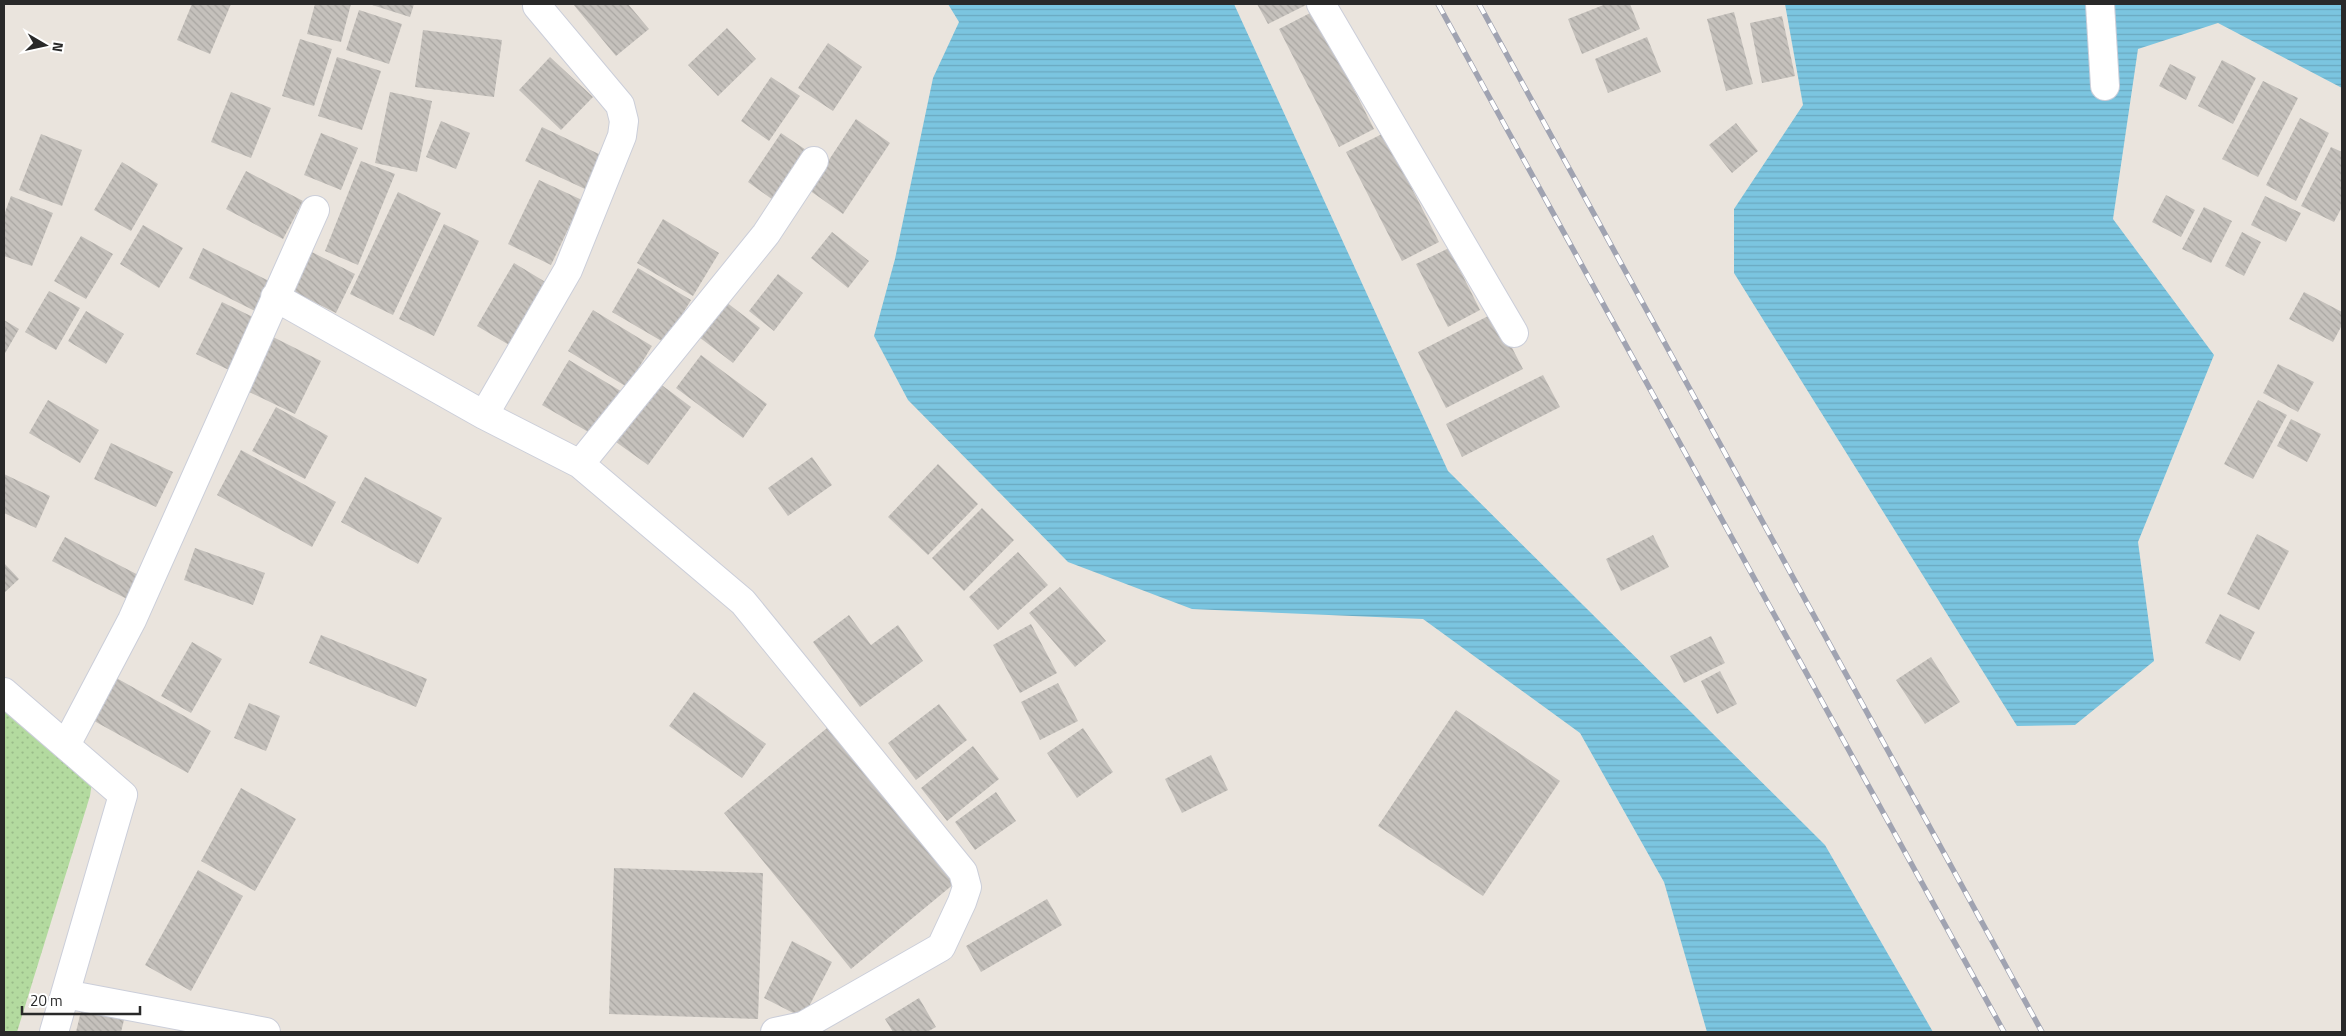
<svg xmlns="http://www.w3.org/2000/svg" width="2346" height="1036" font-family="'Titillium Web',sans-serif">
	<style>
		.park { fill: url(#park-dots) }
		.water { fill: url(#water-rules) }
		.building { fill: url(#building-back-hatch) }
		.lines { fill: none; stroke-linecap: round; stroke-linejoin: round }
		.street-casing { stroke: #cbced9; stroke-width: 30 }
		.street { stroke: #fff; stroke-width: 28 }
		.rail-casing { stroke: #a0a3b1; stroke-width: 5.5 }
		.rail { stroke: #fff; stroke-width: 4; stroke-dasharray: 11; stroke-linecap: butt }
	</style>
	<defs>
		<pattern id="park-dots" width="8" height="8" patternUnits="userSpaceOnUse" patternTransform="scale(1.25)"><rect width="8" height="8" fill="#b3da9f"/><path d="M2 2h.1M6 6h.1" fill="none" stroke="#9abb89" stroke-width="1.8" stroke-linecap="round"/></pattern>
		<pattern id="water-rules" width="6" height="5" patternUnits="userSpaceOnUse" patternTransform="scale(1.25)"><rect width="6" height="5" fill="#7bc5e0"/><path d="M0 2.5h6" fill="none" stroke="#6aa9c0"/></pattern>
		<pattern id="building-back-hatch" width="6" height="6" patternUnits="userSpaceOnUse" patternTransform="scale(1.25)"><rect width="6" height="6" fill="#c5c1bc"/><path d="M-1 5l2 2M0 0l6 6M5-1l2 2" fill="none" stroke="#a9a6a2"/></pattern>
	</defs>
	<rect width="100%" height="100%" fill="#eae4dd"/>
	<path class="park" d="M4 709 92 782 90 796 17 1032H4Z"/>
	<path class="water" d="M948 4H1234L1448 471 1825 845 1933 1032H1707L1664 882 1580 733 1423 619 1192 609 1068 562 908 400 874 336 895 259 933 78 959 22Z
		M1785 4H2342V88L2218 23 2138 49 2113 219 2214 355 2138 542 2154 661 2075 725 2017 726 1734 273V209L1803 105Z"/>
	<path class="building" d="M192 4H231L210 54 177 40Z
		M315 4H351L341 42 307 34Z
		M369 4H414L410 17Z
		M573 4H628L649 29 616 56Z
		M1257 4H1308L1268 24Z
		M1606 4H1630L1640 29 1582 54 1568 19Z
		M359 10 402 24 389 64 346 50Z
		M1314 11 1374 129 1339 147 1279 29Z
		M1734 12 1753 84 1726 91 1707 19Z
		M1782 16 1795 76 1762 83 1750 23Z
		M727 28 756 59 718 96 688 65Z
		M423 30 502 40 494 97 415 87Z
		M1647 37 1661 72 1608 93 1595 59Z
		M300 39 332 49 314 106 282 96Z
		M828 43 862 67 833 111 798 88Z
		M337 57 381 71 362 130 318 116Z
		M550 57 593 97 561 130 519 90Z
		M2222 60 2256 78 2233 124 2198 106Z
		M2170 64 2196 77 2186 100 2159 86Z
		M771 77 800 96 769 141 741 121Z
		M2263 81 2298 98 2258 177 2222 159Z
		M231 92 271 108 251 158 211 142Z
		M390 92 432 101 417 172 375 163Z
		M2300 118 2329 133 2296 201 2266 185Z
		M856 119 890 143 843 214 809 190Z
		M441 121 470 133 456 169 426 157Z
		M1736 123 1758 151 1732 173 1709 145Z
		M542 127 601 155 585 189 525 161Z
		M321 133 358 148 341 190 304 175Z
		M781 133 809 152 776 202 748 182Z
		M1384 133 1439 242 1402 261 1346 152Z
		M41 134 82 150 62 206 19 190Z
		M2331 147 2342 152V207L2334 222 2301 206Z
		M361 161 395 174 358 265 325 251Z
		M122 162 158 184 131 231 94 210Z
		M246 171 303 201 283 239 226 209Z
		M539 180 582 200 551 265 508 244Z
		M398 192 441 213 393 315 350 294Z
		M2166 195 2195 210 2181 237 2152 222Z
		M11 196 53 213 32 266 4 256V215Z
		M2265 196 2301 213 2286 242 2251 225Z
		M2204 207 2232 221 2211 263 2182 249Z
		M663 219 719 253 693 296 637 263Z
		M444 224 479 241 434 336 399 319Z
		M143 225 183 248 159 288 120 264Z
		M832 232 869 261 848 288 811 258Z
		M2242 232 2261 242 2244 276 2225 266Z
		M81 236 113 254 86 299 54 281Z
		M203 248 271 282 257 312 189 278Z
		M304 248 355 274 336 313 286 288Z
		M1449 248 1480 310 1448 327 1416 264Z
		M514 263 552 286 514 348 477 326Z
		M638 268 691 300 665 343 612 312Z
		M778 274 803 293 774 331 749 311Z
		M49 291 80 308 56 350 25 332Z
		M2304 292 2342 312V325L2333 342 2289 319Z
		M222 302 259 320 233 372 196 354Z
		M726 302 760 328 733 363 699 337Z
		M593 310 652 346 627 387 568 351Z
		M86 311 124 334 106 364 68 341Z
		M1494 313 1523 369 1446 408 1418 352Z
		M4 320 19 329 4 355Z
		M273 337 321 361 295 414 247 391Z
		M701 355 767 404 743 438 676 388Z
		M569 360 624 393 597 437 542 405Z
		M2278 364 2314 382 2298 412 2263 393Z
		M1543 375 1560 407 1462 457 1446 424Z
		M659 383 691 407 648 465 616 442Z
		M48 400 99 430 80 463 29 433Z
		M2258 400 2287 415 2253 479 2224 464Z
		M276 407 328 436 305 479 252 451Z
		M2291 419 2321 434 2307 462 2277 446Z
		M111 443 173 472 156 507 94 479Z
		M241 450 336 502 312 547 217 495Z
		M812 457 832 485 788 516 768 488Z
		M938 464 978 504 928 555 888 517Z
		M4 474 50 496 36 528 4 513Z
		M365 477 442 518 418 564 341 522Z
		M982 508 1014 540 964 591 932 558Z
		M2257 534 2289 551 2259 610 2227 594Z
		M1653 535 1669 567 1621 591 1606 559Z
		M65 537 146 579 135 603 52 561Z
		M195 548 265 573 253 605 184 580Z
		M1018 552 1048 585 998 630 969 597Z
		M4 563 19 579 4 593Z
		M1060 587 1106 641 1075 667 1029 613Z
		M2220 614 2255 632 2240 661 2205 643Z
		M849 615 871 645 898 625 923 661 860 707 813 642Z
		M1031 624 1057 673 1020 693 993 645Z
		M321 635 427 679 416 707 309 663Z
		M1711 636 1725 663 1684 683 1670 656Z
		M192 642 222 659 191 713 161 696Z
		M1931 657 1960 702 1925 724 1896 680Z
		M1720 671 1737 704 1717 714 1701 681Z
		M111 675 211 731 188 773 87 717Z
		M1058 683 1078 721 1040 740 1021 702Z
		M694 692 766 744 742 778 669 726Z
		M249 703 280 716 266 751 234 738Z
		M939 704 967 740 916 780 888 743Z
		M1456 710 1560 781 1483 896 1378 826Z
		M827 728 955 883 851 969 724 813Z
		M1083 728 1113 772 1077 798 1047 753Z
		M973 746 999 779 947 821 921 788Z
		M1211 755 1228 790 1182 813 1165 779Z
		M241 788 296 819 255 891 201 861Z
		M996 792 1016 821 975 850 955 822Z
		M614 868 763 873 758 1019 609 1014Z
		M198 870 243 896 191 991 145 965Z
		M1047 899 1062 925 981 972 966 946Z
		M792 941 832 962 803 1018 764 998Z
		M919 998 936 1027 927 1032H893L885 1019Z
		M82 1007 125 1016 121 1032H76Z"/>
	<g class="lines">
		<defs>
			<path id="street" d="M1321 4 1514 333
				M2100 4 2105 86
				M275 297 484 415 580 464 743 602 963 872 967 887 962 902 941 947 803 1026 775 1032
				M484 415 568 270 622 136 624 121 620 105 537 6 539 4
				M580 464 766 234 814 161
				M4 692 123 795 54 1032
				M66 745 132 620 315 210
				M65 994 266 1032"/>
		</defs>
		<use href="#street" class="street-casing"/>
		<use href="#street" class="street"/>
		<defs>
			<path id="rail" d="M1438 4 2004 1032
				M1479 4 2042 1032"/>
		</defs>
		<use href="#rail" class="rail-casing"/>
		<use href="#rail" class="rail"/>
	</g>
	<rect width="2346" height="1036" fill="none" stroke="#292929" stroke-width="10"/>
	<g transform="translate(45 45) rotate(99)" stroke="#ffffff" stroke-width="4" paint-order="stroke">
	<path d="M0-4L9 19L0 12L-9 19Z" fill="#292929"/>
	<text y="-8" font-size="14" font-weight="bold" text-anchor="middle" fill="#292929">N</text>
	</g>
	<path d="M22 1006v8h118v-8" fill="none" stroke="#292929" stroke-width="2.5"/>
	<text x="30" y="1006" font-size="15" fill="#292929" stroke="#ffffff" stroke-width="4" paint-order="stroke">20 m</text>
</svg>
